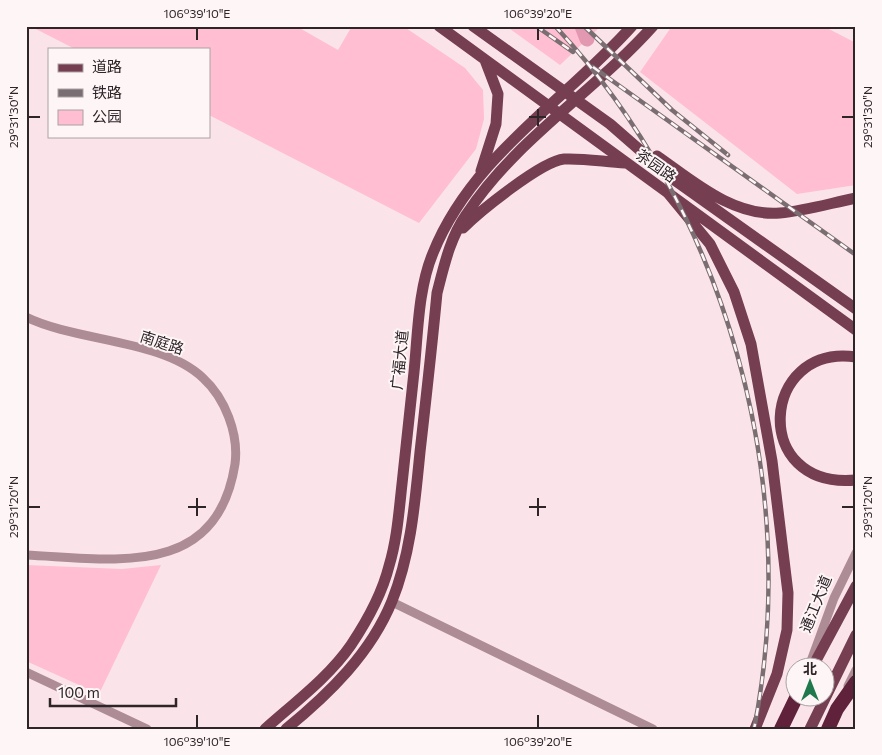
<svg xmlns="http://www.w3.org/2000/svg" width="882" height="755" font-family="Commissioner,'Noto Sans SC',sans-serif">
	<style>
		.green { fill: #ffbed2 }
		.lines { fill: none; stroke-linecap: round; stroke-linejoin: round }
		.river { stroke: #e298b0; stroke-width: 15 }
		.minor { stroke: #ad8c96; stroke-width: 9 }
		.major { stroke: #753e51; stroke-width: 11 }
		.highway { stroke: #5f223a; stroke-width: 14 }
		.rail-casing { stroke: #7b6e72; stroke-width: 4.5 }
		.rail { stroke: #fef5f7; stroke-width: 2.5; stroke-dasharray: 8; stroke-linecap: butt }
		.ticks { fill: none; stroke: #2d2528; stroke-width: 2 }
		.labels { text-anchor: middle; stroke-width: 4; stroke-linejoin: round; paint-order: stroke }
		.street-label { font-size: 15px; fill: #2d2528; stroke: #fef5f7 }
		.neatline { fill: none; stroke: #2d2528; stroke-width: 2 }
		.ticks-label { font-size: 12px; text-anchor: middle; fill: #2d2528 }
	</style>
	<rect width="100%" height="100%" fill="#fae4ea"/>
	<path class="green" d="M30 26H296L338 50 352 26H403L465 68 483 90 484 119 476 149 419 223 209 115V49H75Z
		M506 26H601L560 65Z
		M672 26H823L856 43V185L797 194 640 72Z
		M26 565 122 569 161 565 99 694 26 661Z"/>
	<g class="lines">
		<path class="river" d="M582 26 587 39"/>
		<path class="minor" d="M26 317C77 342 162 339 203 378 225 398 239 434 235 464 217 580 114 559 26 555
			M392 602 653 729
			M811 661 834 598 856 553
			M26 672 147 729
			M848 686 856 670"/>
		<path class="major" d="M439 26 856 330
			M473 26 610 124 673 179 856 309
			M657 156C693 181 733 217 780 213 805 211 831 203 856 198
			M481 171 496 124 498 94 485 60
			M668 193 710 244 734 292 751 344 772 461 788 593 787 630 777 674 755 729
			M463 228C480 211 542 161 564 159 584 158 605 162 625 163
			M856 357C760 343 750 490 856 480
			M812 668 856 586
			M265 729C294 703 329 677 351 645 367 621 382 594 389 566 397 540 399 511 402 484 406 447 410 409 414 372 418 333 418 289 433 253 472 156 565 101 632 26
			M286 729C329 694 371 653 392 601 411 554 415 502 420 452 426 399 432 346 437 293 444 266 450 238 466 215 515 140 594 92 653 26
			M810 729 856 635"/>
		<path class="highway" d="M781 729 796 698
			M828 729 837 709 856 682"/>
		<defs>
			<path id="rail" d="M536 26 573 52
				M555 26C726 209 803 483 754 729
				M584 26 672 110 728 155
				M593 67 856 255"/>
		</defs>
		<use href="#rail" class="rail-casing"/>
		<use href="#rail" class="rail"/>
	</g>
	<path class="ticks" d="M197 28V40M538 28V40M538 109V126M28 117H40M529 117H546M842 117H854M197 498V516M538 498V516M28 507H40M188 507H206M529 507H546M842 507H854M197 715V728M538 715V728"/>
	<g class="labels">
		<g class="street-label">
			<text transform="translate(656 166) rotate(35)" y="5">茶园路</text>
			<text transform="translate(162 343) rotate(18)" y="5">南庭路</text>
			<text transform="translate(400 360) rotate(-84)" y="5">广福大道</text>
			<text transform="translate(816 604) rotate(-68)" y="5">通江大道</text>
		</g>
	</g>
	<rect width="882" height="755" fill="none" stroke="#fef5f7" stroke-width="55"/>
	<rect x="48" y="48" width="162" height="90" fill="#fef5f7" stroke="#aaa2a4"/>
	<rect x="58" y="64" width="25" height="8" fill="#753e51" stroke="#aaa2a4"/>
	<text x="92" y="72" font-size="15" fill="#2d2528">道路</text>
	<rect x="58" y="89" width="25" height="8" fill="#7b6e72" stroke="#aaa2a4"/>
	<text x="92" y="98" font-size="15" fill="#2d2528">铁路</text>
	<rect x="58" y="110" width="25" height="15" fill="#ffbed2" stroke="#aaa2a4"/>
	<text x="92" y="122" font-size="15" fill="#2d2528">公园</text>
	<g transform="translate(810 682)"><circle r="24" fill="#fef5f7" stroke="#aaa2a4"/>
	<path d="M0-4L9 19L0 12L-9 19Z" fill="#20794d"/>
	<text y="-8" font-size="14" font-weight="bold" text-anchor="middle" fill="#2d2528">北</text>
	</g>
	<path d="M50 698v8h126v-8" fill="none" stroke="#2d2528" stroke-width="2.5"/>
	<text x="58" y="698" font-size="15" fill="#2d2528" stroke="#fef5f7" stroke-width="4" paint-order="stroke">100 m</text>
	<rect x="28" y="28" width="826" height="700" class="neatline"/>
	<g class="ticks-label">
		<text x="197" y="18">106°39'10"E</text>
		<text x="538" y="18">106°39'20"E</text>
		<text transform="translate(14 117) rotate(-90)" y="4">29°31'30"N</text>
		<text transform="translate(868 117) rotate(-90)" y="4">29°31'30"N</text>
		<text transform="translate(14 507) rotate(-90)" y="4">29°31'20"N</text>
		<text transform="translate(868 507) rotate(-90)" y="4">29°31'20"N</text>
		<text x="197" y="746">106°39'10"E</text>
		<text x="538" y="746">106°39'20"E</text>
	</g>
</svg>
